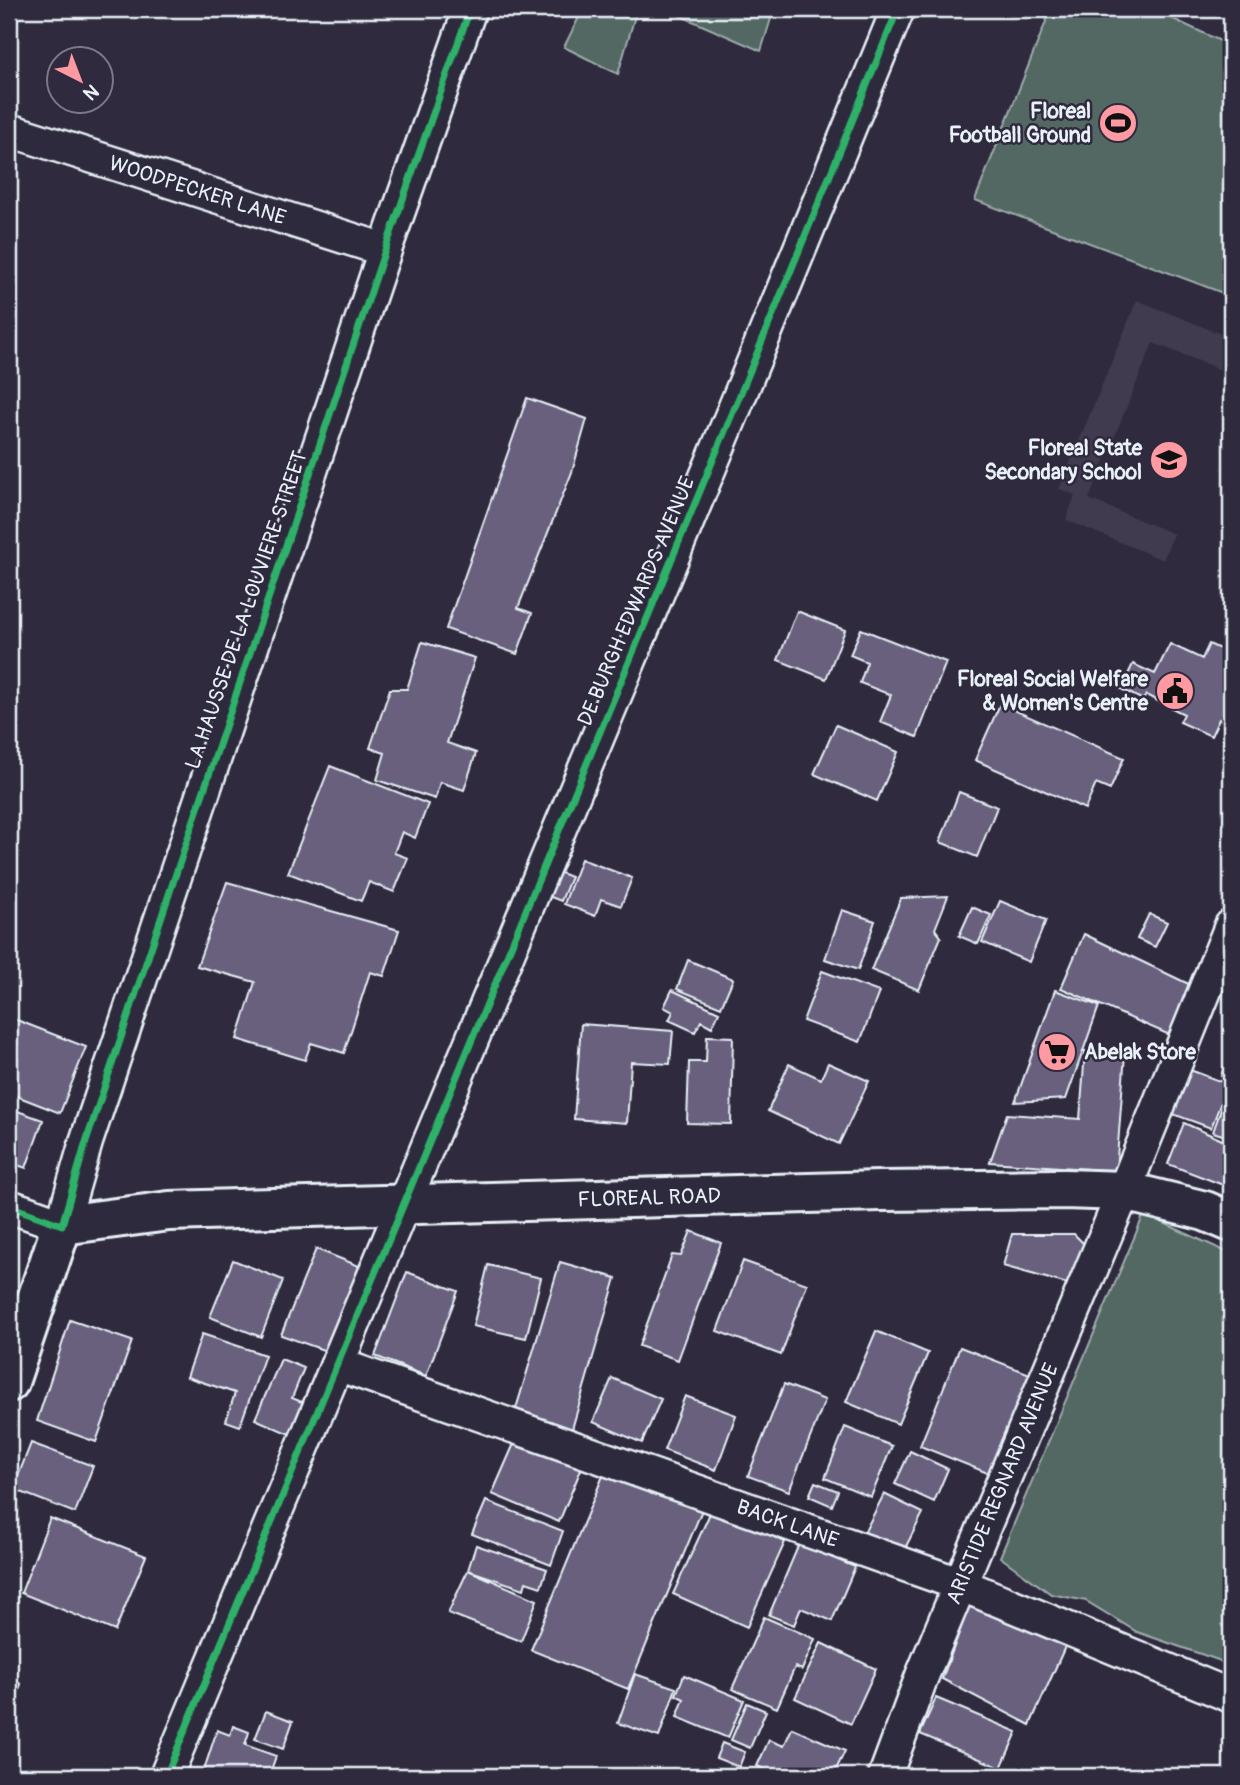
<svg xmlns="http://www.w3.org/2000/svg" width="1240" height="1785" font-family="Pangolin,sans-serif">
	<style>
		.built { fill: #403a50 }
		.green { fill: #536862; stroke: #9eacad; stroke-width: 2 }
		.building { fill: #67607d; stroke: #e8f1f8; stroke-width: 2 }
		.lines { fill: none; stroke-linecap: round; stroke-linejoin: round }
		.minor-casing { stroke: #e8f1f8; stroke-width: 37 }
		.major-casing { stroke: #e8f1f8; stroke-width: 44 }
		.minor { stroke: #2f2a3d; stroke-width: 32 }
		.major { stroke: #2f2a3d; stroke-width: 38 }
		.cycleway-casing { stroke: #2f2a3d; stroke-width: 11 }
		.cycleway { stroke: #2db169; stroke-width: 7 }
		.labels { text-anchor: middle; stroke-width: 5; stroke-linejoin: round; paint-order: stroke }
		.poi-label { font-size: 21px; font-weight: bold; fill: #e8f1f8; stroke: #2f2a3d; text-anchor: end }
		.street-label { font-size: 21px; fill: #e8f1f8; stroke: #2f2a3d }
	</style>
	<rect width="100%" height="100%" fill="#2f2a3d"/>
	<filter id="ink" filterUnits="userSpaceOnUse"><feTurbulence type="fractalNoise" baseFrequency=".0143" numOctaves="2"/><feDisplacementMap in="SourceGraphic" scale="14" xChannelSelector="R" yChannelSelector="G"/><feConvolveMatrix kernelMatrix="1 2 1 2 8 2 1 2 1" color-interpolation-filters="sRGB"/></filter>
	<g filter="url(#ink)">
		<path class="built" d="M1137 300 1231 338V374L1153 343 1089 499 1174 534 1163 560 1066 520 1075 495 1059 489Z"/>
		<path class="green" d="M583 9H637L618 74 564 47Z
			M665 9H774L761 51Z
			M1051 9H1152L1231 46V296L975 200Z
			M1144 1214 1231 1254V1668L1218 1660 1137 1632 1086 1601 1051 1594 1000 1557Z"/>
		<path class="building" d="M527 398 587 419 572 472 518 608 532 613 517 654 446 629Z
			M797 611 845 630 826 679 778 660Z
			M861 629 946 662 917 737 880 722 891 695 860 683 867 662 850 655Z
			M422 642 475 658 447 743 476 753 464 790 440 782 435 799 377 780 385 753 370 748 390 689H407Z
			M1170 644 1202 659 1209 644 1231 654V681L1226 692 1231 695V717L1228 723 1219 719 1211 736 1180 722 1184 714 1146 695 1143 700 1121 689 1133 664 1155 674Z
			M1000 704 1124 758 1110 790 1096 784 1085 809 975 760Z
			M836 725 898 752 877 801 814 774Z
			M330 766 428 804 415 838 402 832 394 853 408 858 394 892 369 882 361 901 288 873Z
			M959 792 997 807 977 857 940 842Z
			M581 859 632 878 621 906 601 899 595 916 564 904Z
			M558 872 571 877 561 901 548 896Z
			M227 882 399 930 384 976 370 972 344 1053 311 1043 305 1060 237 1039 255 982 197 966Z
			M948 896 935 929 941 937 919 990 871 970 901 898Z
			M1000 901 1046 920 1029 962 982 942Z
			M972 907 991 915 978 944 959 936Z
			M842 910 875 921 858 970 825 959Z
			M1149 914 1167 922 1155 947 1137 939Z
			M1084 934 1195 987 1172 1036 1061 988Z
			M688 960 733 979 721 1007 677 989Z
			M822 971 879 992 860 1042 803 1021Z
			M672 990 719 1012 712 1027 701 1021 695 1032 669 1020 673 1012 664 1007Z
			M1055 990 1099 1006 1066 1099 1015 1102Z
			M9 1017 86 1047 60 1113 9 1093Z
			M581 1024 673 1031 670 1064 631 1062 627 1123 574 1119Z
			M707 1036 733 1037 731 1124 687 1123 689 1062H706Z
			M1231 1046V1079L1221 1076Z
			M1085 1051 1125 1054 1116 1171 990 1162 1007 1114 1080 1119Z
			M828 1063 869 1081 839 1144 768 1111 789 1064 821 1079Z
			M1190 1070 1228 1084 1211 1128 1173 1114Z
			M1230 1084 1231 1131 1229 1137 1213 1132Z
			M9 1108 43 1120 26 1168 9 1162Z
			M1184 1123 1231 1144V1188L1168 1164Z
			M691 1231 721 1243 678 1360 639 1346 672 1255 681 1256Z
			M1012 1234H1074L1085 1245 1071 1285 1003 1266Z
			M316 1249 364 1268 329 1352 281 1335Z
			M233 1260 283 1280 261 1337 210 1317Z
			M743 1261 807 1284 781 1355 717 1331Z
			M560 1262 616 1278 572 1429 515 1412Z
			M488 1265 541 1278 526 1338 473 1326Z
			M407 1272 458 1291 426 1376 375 1356Z
			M9 1291 16 1293 9 1313Z
			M70 1320 132 1341 96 1442 37 1421Z
			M876 1331 928 1353 898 1424 846 1402Z
			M202 1334 265 1355 240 1426 226 1421 235 1393 187 1377Z
			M960 1347 1030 1374 990 1474 920 1446Z
			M281 1359 304 1368 292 1398 307 1404 294 1436 255 1419Z
			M612 1378 661 1399 642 1443 593 1422Z
			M784 1384 825 1400 789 1491 748 1476Z
			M685 1396 736 1415 716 1470 664 1450Z
			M845 1427 892 1446 871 1497 825 1478Z
			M516 1439 582 1467 559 1522 492 1494Z
			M31 1443 93 1466 75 1513 13 1489Z
			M910 1451 948 1469 934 1502 895 1484Z
			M607 1466 704 1505 628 1689 531 1650Z
			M815 1482 838 1491 832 1506 809 1496Z
			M884 1494 923 1513 898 1562 859 1543Z
			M486 1501 563 1531 551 1565 472 1534Z
			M712 1509 785 1542 747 1627 673 1594Z
			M50 1518 146 1556 115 1631 21 1593Z
			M799 1544 855 1567 832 1621 801 1608 794 1625 769 1615Z
			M476 1545 547 1569 541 1587 526 1582 524 1589 468 1570Z
			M468 1570 537 1600 521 1641 448 1613Z
			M972 1598 1068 1640 1030 1725 942 1679Z
			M764 1617 815 1639 802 1670 795 1667 777 1708 732 1689Z
			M821 1643 876 1669 851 1724 795 1698Z
			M635 1674 676 1688 659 1737 618 1723Z
			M684 1675 744 1700 728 1738 677 1717 684 1699 676 1695Z
			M9 1680 21 1684 9 1723Z
			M936 1698 1017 1732 1001 1768 920 1734Z
			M747 1703 766 1711 750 1748 731 1740Z
			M266 1711 293 1721 283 1749 255 1739Z
			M233 1726 249 1732 245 1745 276 1756 269 1776H202L217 1730 230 1735Z
			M792 1728 845 1751 833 1776H779L757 1766 769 1740 784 1746Z
			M722 1743 745 1752 739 1767 716 1758Z"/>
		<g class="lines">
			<defs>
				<g id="minor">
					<path id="s1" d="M9 130 385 250"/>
					<path d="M9 1206 62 1225 86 1142 385 250 470 9"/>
					<path id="s2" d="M337 1364 962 1585 1231 1696"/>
					<path d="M166 1776 735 407 898 9"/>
					<path id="s3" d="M885 1776 922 1676 1124 1191 1231 926"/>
				</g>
				<g id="major">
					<path id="s4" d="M9 1382 62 1225 169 1211 880 1191 1064 1189 1124 1191 1205 1211 1231 1222"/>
				</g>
			</defs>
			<use href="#minor" class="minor-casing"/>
			<use href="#major" class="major-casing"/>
			<use href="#minor" class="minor"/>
			<use href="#major" class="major"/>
			<defs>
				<path id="cycleway" d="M9 1206 62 1225 86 1142 385 250 470 9
					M166 1776 735 407 898 9"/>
			</defs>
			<use href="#cycleway" class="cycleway-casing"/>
			<use href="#cycleway" class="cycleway"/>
		</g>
	</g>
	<defs>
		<symbol id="stadium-disc" viewBox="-11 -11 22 22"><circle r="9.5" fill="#ff9aa2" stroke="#2f2a3d"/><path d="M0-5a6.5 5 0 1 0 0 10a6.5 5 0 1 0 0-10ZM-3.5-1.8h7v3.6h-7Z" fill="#111"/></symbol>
		<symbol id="school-disc" viewBox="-11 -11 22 22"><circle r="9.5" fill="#ff9aa2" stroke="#2f2a3d"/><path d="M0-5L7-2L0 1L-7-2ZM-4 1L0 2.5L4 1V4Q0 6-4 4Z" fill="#111"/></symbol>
		<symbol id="civic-disc" viewBox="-11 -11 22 22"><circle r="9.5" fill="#ff9aa2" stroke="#2f2a3d"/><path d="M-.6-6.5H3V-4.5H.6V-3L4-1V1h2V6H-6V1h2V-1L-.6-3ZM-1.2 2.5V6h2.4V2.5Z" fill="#111"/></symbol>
		<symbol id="supermarket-disc" viewBox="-11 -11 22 22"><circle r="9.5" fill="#ff9aa2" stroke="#2f2a3d"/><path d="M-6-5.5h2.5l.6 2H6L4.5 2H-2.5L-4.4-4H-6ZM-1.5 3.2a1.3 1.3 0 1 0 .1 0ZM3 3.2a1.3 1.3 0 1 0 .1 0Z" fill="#111"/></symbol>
	</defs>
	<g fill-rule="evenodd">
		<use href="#stadium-disc" x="1096" y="101" width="44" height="44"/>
		<use href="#school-disc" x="1147" y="438" width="44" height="44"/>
		<use href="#civic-disc" x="1153" y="669" width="44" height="44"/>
		<use href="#supermarket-disc" x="1035" y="1030" width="44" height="44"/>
	</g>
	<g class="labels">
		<g class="poi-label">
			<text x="1091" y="118">Floreal<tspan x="1091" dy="24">Football Ground</tspan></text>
			<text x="1142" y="455">Floreal State<tspan x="1142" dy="24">Secondary School</tspan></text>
			<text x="1148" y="686">Floreal Social Welfare<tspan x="1148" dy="24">&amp; Women's Centre</tspan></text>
			<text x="1084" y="1059" text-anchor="start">Abelak Store</text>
		</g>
		<g class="street-label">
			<text dy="7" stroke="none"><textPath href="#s1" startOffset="198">WOODPECKER LANE</textPath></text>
			<text transform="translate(636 601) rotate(-67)" y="7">DE BURGH EDWARDS AVENUE</text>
			<text transform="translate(246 610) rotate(-71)" y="7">LA HAUSSE DE LA LOUVIERE STREET</text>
			<text dy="7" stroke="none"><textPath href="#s4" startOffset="754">FLOREAL ROAD</textPath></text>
			<text dy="7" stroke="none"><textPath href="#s3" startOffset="315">ARISTIDE REGNARD AVENUE</textPath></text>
			<text dy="7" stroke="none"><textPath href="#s2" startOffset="478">BACK LANE</textPath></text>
		</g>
	</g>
	<rect width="1240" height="1785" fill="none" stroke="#2f2a3d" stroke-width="35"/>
	<rect x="18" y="18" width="1205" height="1750" fill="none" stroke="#e8f1f8" stroke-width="2.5" filter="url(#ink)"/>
	<g transform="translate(80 80) rotate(138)"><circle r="33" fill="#2f2a3d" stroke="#797a88" stroke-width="2"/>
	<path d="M0-5L12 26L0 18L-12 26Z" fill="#ff9aa2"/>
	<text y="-10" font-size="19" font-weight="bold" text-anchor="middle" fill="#e8f1f8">N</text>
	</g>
</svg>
